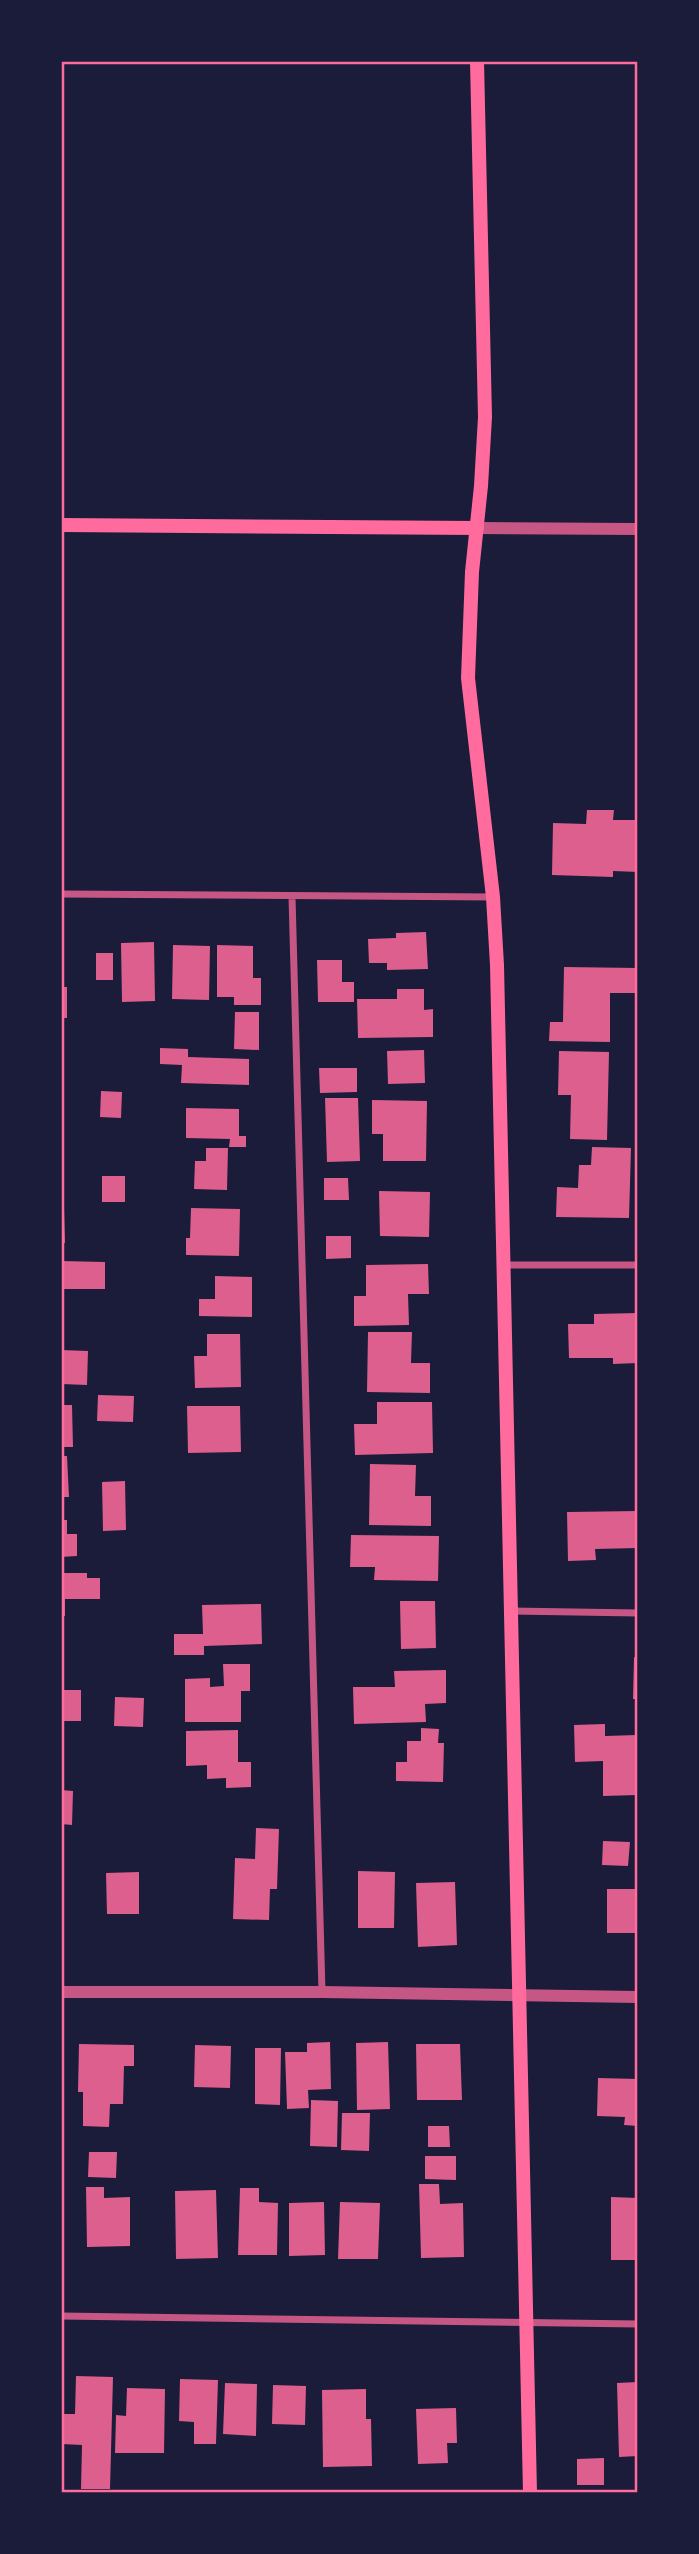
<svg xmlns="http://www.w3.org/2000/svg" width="699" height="2554" font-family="Poppins,sans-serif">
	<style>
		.building { fill: #dd5f8e }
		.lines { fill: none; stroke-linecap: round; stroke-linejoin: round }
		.minor { stroke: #c65784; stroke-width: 7 }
		.tertiary { stroke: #c65784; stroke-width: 12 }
		.secondary { stroke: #ff6b9d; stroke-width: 14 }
		.neatline { fill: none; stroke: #ff6b9d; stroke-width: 2.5 }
	</style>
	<rect width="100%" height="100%" fill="#1b1b3a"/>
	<path class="building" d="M587 810H614L613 820H638V872L613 871V877L552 875 553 823 586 824Z
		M426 932 428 969 387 970V963H369L368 939 396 938V933Z
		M154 942 155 1001 122 1002 121 943Z
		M173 945 210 946 209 1000 172 999Z
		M217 945 253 946V978H261V1005H234V997H217Z
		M96 953H113V980H96Z
		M317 960H342V982H354V1002H318Z
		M564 967 638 968V993H610V1042L549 1041 550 1022H563Z
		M61 987H67V1018H61Z
		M397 989H424V1010L433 1009V1037L358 1038 357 999H397Z
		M235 1012H259V1050L234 1049Z
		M160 1048 188 1049V1057L249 1059V1085L181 1083 182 1065 160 1064Z
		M424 1050 425 1083 388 1084 387 1051Z
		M559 1051 609 1052 607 1140 570 1139 571 1095H558Z
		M319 1068H357V1092L320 1093Z
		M101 1091 122 1092 121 1118 100 1117Z
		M325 1098H358L360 1161 327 1162Z
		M372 1100 427 1101 426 1161H383V1134H372Z
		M186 1108 239 1109V1136H246V1147H229L230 1139 186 1138Z
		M592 1147 631 1148 629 1218 556 1217 557 1187 578 1188 579 1165H591Z
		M206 1148H228L227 1190 194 1189 195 1161H206Z
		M102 1176H125V1202H102Z
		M324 1178H348L349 1200H324Z
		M379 1191 430 1192 429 1237 380 1236Z
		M61 1208H64L65 1243H61Z
		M191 1208 240 1209 239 1256 186 1255V1238H190Z
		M326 1236H351V1258L326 1259Z
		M61 1261 105 1262V1289H61Z
		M428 1264 429 1294H408L409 1325 354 1326V1296H366V1265Z
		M215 1276 252 1277V1317L199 1316V1299H215Z
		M638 1313V1363L613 1364V1358H569L568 1324H594V1314Z
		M368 1332H412L411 1363H430V1393L367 1392Z
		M207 1334H240L241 1387 195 1388 194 1356H207Z
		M61 1350 88 1351 87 1385 61 1384Z
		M98 1395 134 1396 133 1422 97 1421Z
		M377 1402H432L433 1453 355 1455 354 1424H377Z
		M61 1405H72L73 1447H61Z
		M187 1406H240L241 1452 188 1453Z
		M61 1456H67L69 1497H61Z
		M370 1464 416 1465 415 1496H431V1526L369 1525Z
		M125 1481 126 1530 103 1531 102 1482Z
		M638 1511V1548L595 1549 596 1560 568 1561 567 1512Z
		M61 1520H67V1534H77V1556L61 1557Z
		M351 1535 439 1536 438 1581 374 1580 375 1567H350Z
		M61 1573H87V1578H100V1599H65V1616H61Z
		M400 1601H435L436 1648 401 1649Z
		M261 1604 262 1644 204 1646V1655H174V1634H203L202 1605Z
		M634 1657 638 1658V1699H633Z
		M223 1664H250V1691H241V1722H185V1679L210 1678V1687L224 1686Z
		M446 1670V1703L425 1704 426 1722 354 1724 353 1687H395L394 1671Z
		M61 1690H81V1721H61Z
		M115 1697 144 1698 143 1727 114 1726Z
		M605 1724V1736L637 1735 638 1795 603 1796V1761L575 1762 574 1725Z
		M421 1728 439 1729 438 1743H444L443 1782 396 1781V1762H407V1741H421Z
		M238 1730V1762H251V1787L226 1788V1778L207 1779V1765L186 1766V1731Z
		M61 1790 73 1791 72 1825 61 1824Z
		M256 1828 279 1829 277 1889H270L269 1920 233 1919 235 1858 255 1859Z
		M603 1841 630 1842 628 1866 602 1865Z
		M358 1871 395 1872 394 1928H358Z
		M139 1872V1914H107L106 1873Z
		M455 1882 457 1945 418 1947 416 1883Z
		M607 1889H638V1933H607Z
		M330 2042 331 2089 308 2090 309 2108 287 2109 285 2052H307V2043Z
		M388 2042 390 2109 357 2110 356 2043Z
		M79 2044 134 2045V2066H124L123 2104H110L109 2127 83 2126V2092H78Z
		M416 2044H460L462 2100H417Z
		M195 2045 231 2046 230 2088 194 2087Z
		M255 2048H281L280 2105 255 2104Z
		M598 2078 638 2079V2126L624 2125 625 2117 597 2116Z
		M311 2100 338 2101 337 2147 310 2146Z
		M342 2113H370L369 2151 341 2150Z
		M428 2126H449L450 2147H428Z
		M89 2152H117L116 2178 88 2177Z
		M425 2156H456V2180L425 2179Z
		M419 2184H439L440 2204 463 2203 464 2257 421 2258Z
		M86 2187H104V2198L130 2197V2246L87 2247Z
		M240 2188H259V2202L278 2203 277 2255H238Z
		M216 2190 218 2258 176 2259 175 2191Z
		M611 2197 638 2198V2260H611Z
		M324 2202 325 2255 289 2256V2203Z
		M340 2202 380 2203 378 2259H338Z
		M76 2376 113 2377 110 2489H81L82 2445 61 2444V2414H75Z
		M180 2379 218 2380 216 2444H194V2422L179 2421Z
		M638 2382V2456L619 2457 617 2383Z
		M225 2383 257 2384 256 2436 223 2434Z
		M273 2385 306 2386 305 2425 272 2424Z
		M127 2388 165 2389 164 2453H115L116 2415 126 2416Z
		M366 2389V2419H371L372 2466 323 2467 322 2390Z
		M456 2408 457 2443H447L448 2463 418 2464 416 2409Z
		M604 2458V2485H577V2459Z"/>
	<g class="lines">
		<path class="minor" d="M61 894 493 897
			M292 897 322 1992
			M504 1265H638
			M511 1611 638 1613
			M61 2316 638 2324"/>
		<path class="tertiary" d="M477 528 638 529
			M61 1992H322L638 1997"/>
		<path class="secondary" d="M477 61 485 417 481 486 472 572 468 678 493 897 497 965 530 2493
			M61 525 477 528"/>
	</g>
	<rect width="699" height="2554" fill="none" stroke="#1b1b3a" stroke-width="126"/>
	<rect x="63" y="63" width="573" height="2428" class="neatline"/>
</svg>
